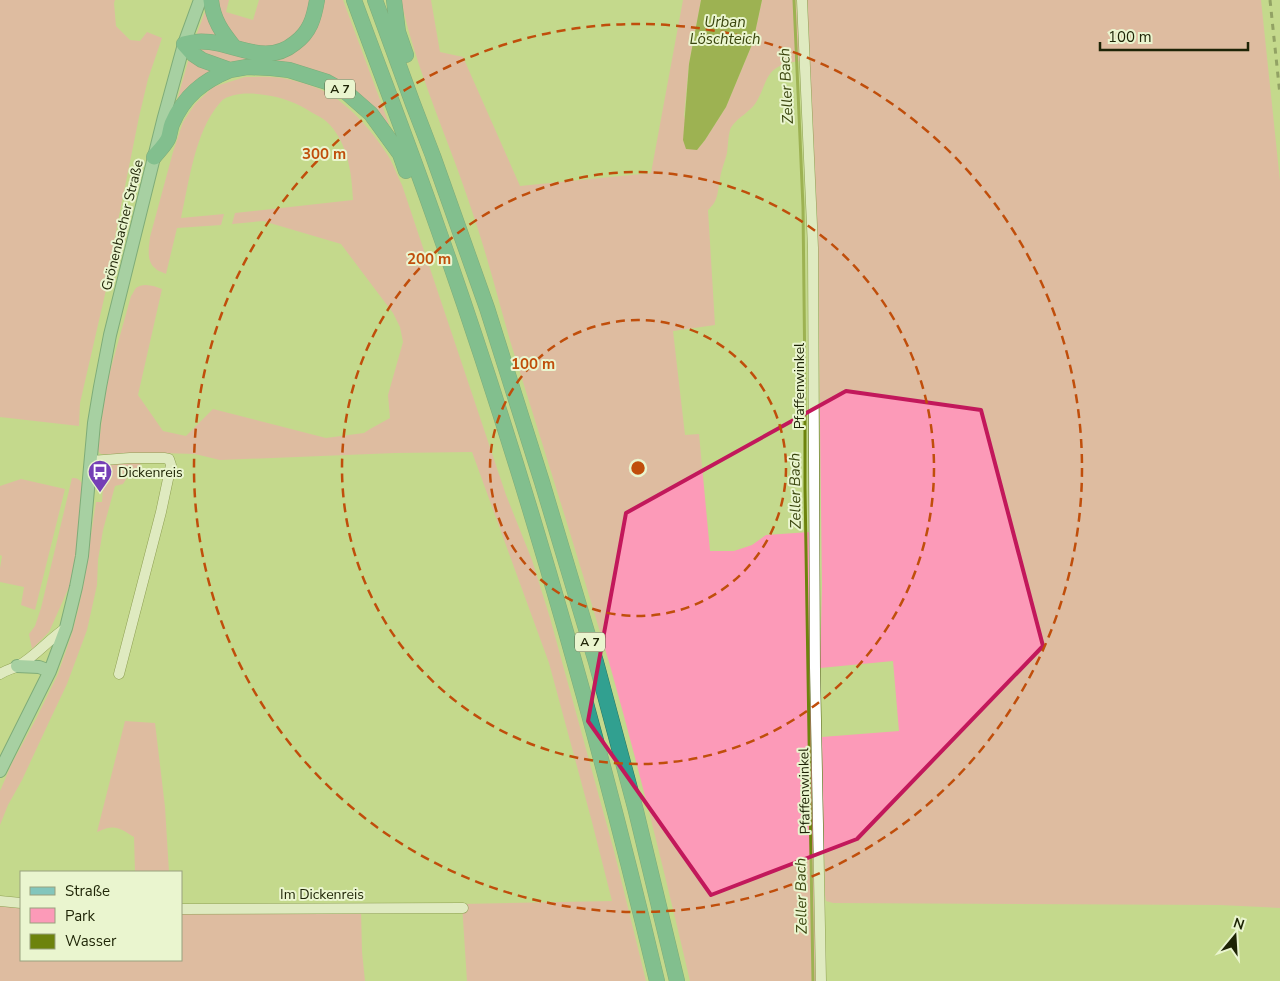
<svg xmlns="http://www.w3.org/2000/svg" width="1280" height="981" font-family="'Nunito Sans',sans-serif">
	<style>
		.green { fill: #fc9ab8 }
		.water { fill: #6d830d }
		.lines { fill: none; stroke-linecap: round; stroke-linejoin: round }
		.stream { stroke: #6d830d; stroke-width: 3 }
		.minor-casing { stroke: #4e5d0f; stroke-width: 11 }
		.major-casing { stroke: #2a7560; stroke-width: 14 }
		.highway-casing { stroke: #2a7560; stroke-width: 16 }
		.minor { stroke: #fff; stroke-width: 10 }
		.major { stroke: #83c6bc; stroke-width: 12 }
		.highway { stroke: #31a090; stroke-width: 15 }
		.rail { stroke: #556033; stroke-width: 3; stroke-dasharray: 6 6; stroke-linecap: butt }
		.marked { fill: none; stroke: #c2185b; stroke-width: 4; stroke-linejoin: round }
		.ring { fill: none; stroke: #c04e0b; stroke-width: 2.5; stroke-dasharray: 9 6 }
		.labels { text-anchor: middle; stroke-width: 4; stroke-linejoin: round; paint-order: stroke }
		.shield { fill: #eaf5cf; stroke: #5b6342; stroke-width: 1 }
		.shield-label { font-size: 12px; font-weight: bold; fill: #1e2406 }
		.street-label { font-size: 14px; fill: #1e2406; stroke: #eaf5cf }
		.poi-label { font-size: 14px; fill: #1e2406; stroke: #eaf5cf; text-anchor: start }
		.water-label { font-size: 15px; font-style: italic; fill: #3a450e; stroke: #eaf5cf }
		.centre { fill: #c04e0b; stroke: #eaf5cf; stroke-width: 2.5 }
		.ring-label { font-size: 15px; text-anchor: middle; font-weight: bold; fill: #c04e0b; stroke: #eaf5cf; stroke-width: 4; stroke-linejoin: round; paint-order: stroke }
	</style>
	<rect width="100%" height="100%" fill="#c4d98d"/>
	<path class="green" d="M0 0H115L114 3 116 26 130 40 140 41 147 32 162 38 148 79 139 117 117 226 106 290 80 403 79 426 0 417Z
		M217 0H229L226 12 253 20 259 0H313L300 32 275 47 246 45 236 39 224 26Z
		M325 0H343L389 124 387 125 356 93 232 62 220 61 198 51 199 46 253 60 309 40 317 28 322 14Z
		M401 0H431L440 52 463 57 520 186 651 173 683 0H701L689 64 684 116 697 150 705 140 726 107 753 42 762 0H796L800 61C793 62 784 63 778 67 766 73 764 89 758 99 752 112 735 118 730 130 728 137 728 146 727 153 725 162 721 170 720 179 717 193 719 200 708 210L715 325 673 331 685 435 699 434 710 551H734L752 545 766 535 810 532 817 981H690C665 874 639 768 609 662 578 557 545 452 512 347 499 303 488 258 473 214 450 142 417 74 401 0Z
		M807 0H1261L1280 181V908L1220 905 833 903 826 901 825 895 822 737 899 731 893 661 820 668 822 585 818 260Z
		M206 9 210 25 220 39 196 36Z
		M189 58 214 71 176 104Z
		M245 77C259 77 273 76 287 79 302 82 318 87 331 95 353 109 372 131 387 154 393 163 397 175 402 185L506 495 532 560 550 618 614 851 646 981H467L462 904 612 901 592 822 549 663 472 452 395 453 220 460 195 454 161 453 107 455 101 454 98 451 104 401 109 375 131 296C133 294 134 290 136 288 143 282 155 286 162 289L138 395 163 431 186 436 213 409 326 438 364 433 370 429 390 418 388 395 403 342 400 327 393 313 341 244 263 221 232 224 235 213 353 200C352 174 348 145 330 125 325 119 318 116 311 112 297 103 282 97 265 95 253 93 236 92 224 99 223 99 220 103 219 104 195 132 189 182 181 218L224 214 221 225 177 228 166 274C163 272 157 271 155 268 146 261 149 247 150 237L173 152 183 122 195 104 213 87Z
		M140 463 141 467 139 472 130 473 123 484 115 486 103 530 98 560 97 585 87 630 67 684 49 722 22 780 8 805 0 825V791L12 763 36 719 58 674 72 633 78 610 83 587 96 502H102L103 488 99 468C110 461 127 463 140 463Z
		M72 478C77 478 80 479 82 484L76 554 70 585 49 632 32 649 29 634 35 626 41 608Z
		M21 479 65 489 35 610 21 605 24 587 0 582V568L2 556 0 555V486Z
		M125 721 155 723 165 807 169 872H135L134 837C118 827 115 824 97 832Z
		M0 903 21 905V960H181V911L361 910 362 952 365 981H0Z"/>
	<path class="water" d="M701 0H762L753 42 726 107 705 140 697 150 686 149 683 140 689 64Z"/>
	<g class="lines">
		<path class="stream" d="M794 0 803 207 805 384V488L813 981"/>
		<defs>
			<path id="minor" d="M802 0 813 248 815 668 821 981
				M91 461 130 458H164L169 459 171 465 161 512 119 674
				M0 674C6 670 12 669 18 666 36 656 49 639 66 628
				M0 901 21 903
				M181 909 463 908"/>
			<path id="major" d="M17 666 39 667 50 671
				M0 771 50 671 66 628 76 587 82 556 94 423 100 387 110 335 164 117 184 44 200 0"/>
			<path id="highway" d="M211 0C213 20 222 32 234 47
				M317 0C314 18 310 32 295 43 260 72 224 31 184 44L193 54 202 60 230 70 247 67 271 68 289 70 327 82 347 93 371 114 400 154 406 171
				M354 0C381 74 410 148 436 223 524 471 596 725 657 981
				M375 0 413 104 433 156 487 308 542 482 596 662 636 811 677 981
				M394 0 398 32 406 55
				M154 157C158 152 165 145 168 139 170 135 170 129 172 124 184 96 203 81 230 70"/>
		</defs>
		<use href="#minor" class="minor-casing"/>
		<use href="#major" class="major-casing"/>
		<use href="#highway" class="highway-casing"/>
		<use href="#minor" class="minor"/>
		<use href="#major" class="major"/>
		<use href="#highway" class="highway"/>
		<path class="rail" d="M1270 0 1280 95"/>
	</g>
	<path d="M0 0H1280V981H0ZM846 391 981 410 1043 646 857 839 711 895 588 721 626 513Z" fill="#c4d98d" fill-opacity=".55" fill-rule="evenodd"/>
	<path class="marked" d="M846 391 981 410 1043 646 857 839 711 895 588 721 626 513Z"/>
	<g class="ring">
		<circle cx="638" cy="468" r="148"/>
		<circle cx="638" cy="468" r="296"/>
		<circle cx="638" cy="468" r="444"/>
	</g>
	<defs>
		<symbol id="bus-pin" viewBox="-11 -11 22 30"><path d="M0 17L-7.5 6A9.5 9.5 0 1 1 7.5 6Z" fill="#753fb6" stroke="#eaf5cf"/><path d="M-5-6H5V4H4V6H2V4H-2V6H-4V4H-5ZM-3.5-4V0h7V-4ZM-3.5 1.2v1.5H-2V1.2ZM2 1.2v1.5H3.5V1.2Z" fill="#fff"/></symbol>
	</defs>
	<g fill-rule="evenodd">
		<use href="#bus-pin" x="86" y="458" width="28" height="38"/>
	</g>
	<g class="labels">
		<g class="shield">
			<rect x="325" y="79.5" width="30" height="19" rx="4"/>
			<rect x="575" y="632.5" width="30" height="19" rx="4"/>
		</g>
		<g class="shield-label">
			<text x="340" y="93">A 7</text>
			<text x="590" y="646">A 7</text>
		</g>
		<g class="street-label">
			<text transform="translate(122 225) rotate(-76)" y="5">Grönenbacher Straße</text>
			<text transform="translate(799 386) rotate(-90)" y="5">Pfaffenwinkel</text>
			<text transform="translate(804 791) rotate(-91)" y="5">Pfaffenwinkel</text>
			<text x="322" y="899">Im Dickenreis</text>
		</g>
		<g class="poi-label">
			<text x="118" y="477">Dickenreis</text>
		</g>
		<g class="water-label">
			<text x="725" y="27">Urban<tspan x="725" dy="17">Löschteich</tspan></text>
			<text transform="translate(786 86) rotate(-93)" y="5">Zeller Bach</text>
			<text transform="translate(795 491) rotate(-91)" y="5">Zeller Bach</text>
			<text transform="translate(801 896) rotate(-91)" y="5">Zeller Bach</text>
		</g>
	</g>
	<circle cx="638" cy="468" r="8" class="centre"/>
	<g class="ring-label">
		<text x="324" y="159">300 m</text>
		<text x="429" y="264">200 m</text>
		<text x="533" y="369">100 m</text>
	</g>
	<rect x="20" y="871" width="162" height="90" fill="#eaf5cf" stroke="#98a17f"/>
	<rect x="30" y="887" width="25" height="8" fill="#83c6bc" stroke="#98a17f"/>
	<text x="65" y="896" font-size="15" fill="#1e2406">Straße</text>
	<rect x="30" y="908" width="25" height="15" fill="#fc9ab8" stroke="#98a17f"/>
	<text x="65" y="921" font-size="15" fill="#1e2406">Park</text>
	<rect x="30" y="934" width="25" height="15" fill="#6d830d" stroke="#98a17f"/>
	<text x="65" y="946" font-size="15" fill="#1e2406">Wasser</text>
	<g transform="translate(1235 936) rotate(18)" stroke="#eaf5cf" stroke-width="4" paint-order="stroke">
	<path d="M0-4L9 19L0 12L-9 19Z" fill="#1e2406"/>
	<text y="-8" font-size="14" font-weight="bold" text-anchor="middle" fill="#1e2406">N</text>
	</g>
	<path d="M1100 42v8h148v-8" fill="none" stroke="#1e2406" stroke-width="2.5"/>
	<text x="1108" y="42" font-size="15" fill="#1e2406" stroke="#eaf5cf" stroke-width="4" paint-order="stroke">100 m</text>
</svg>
